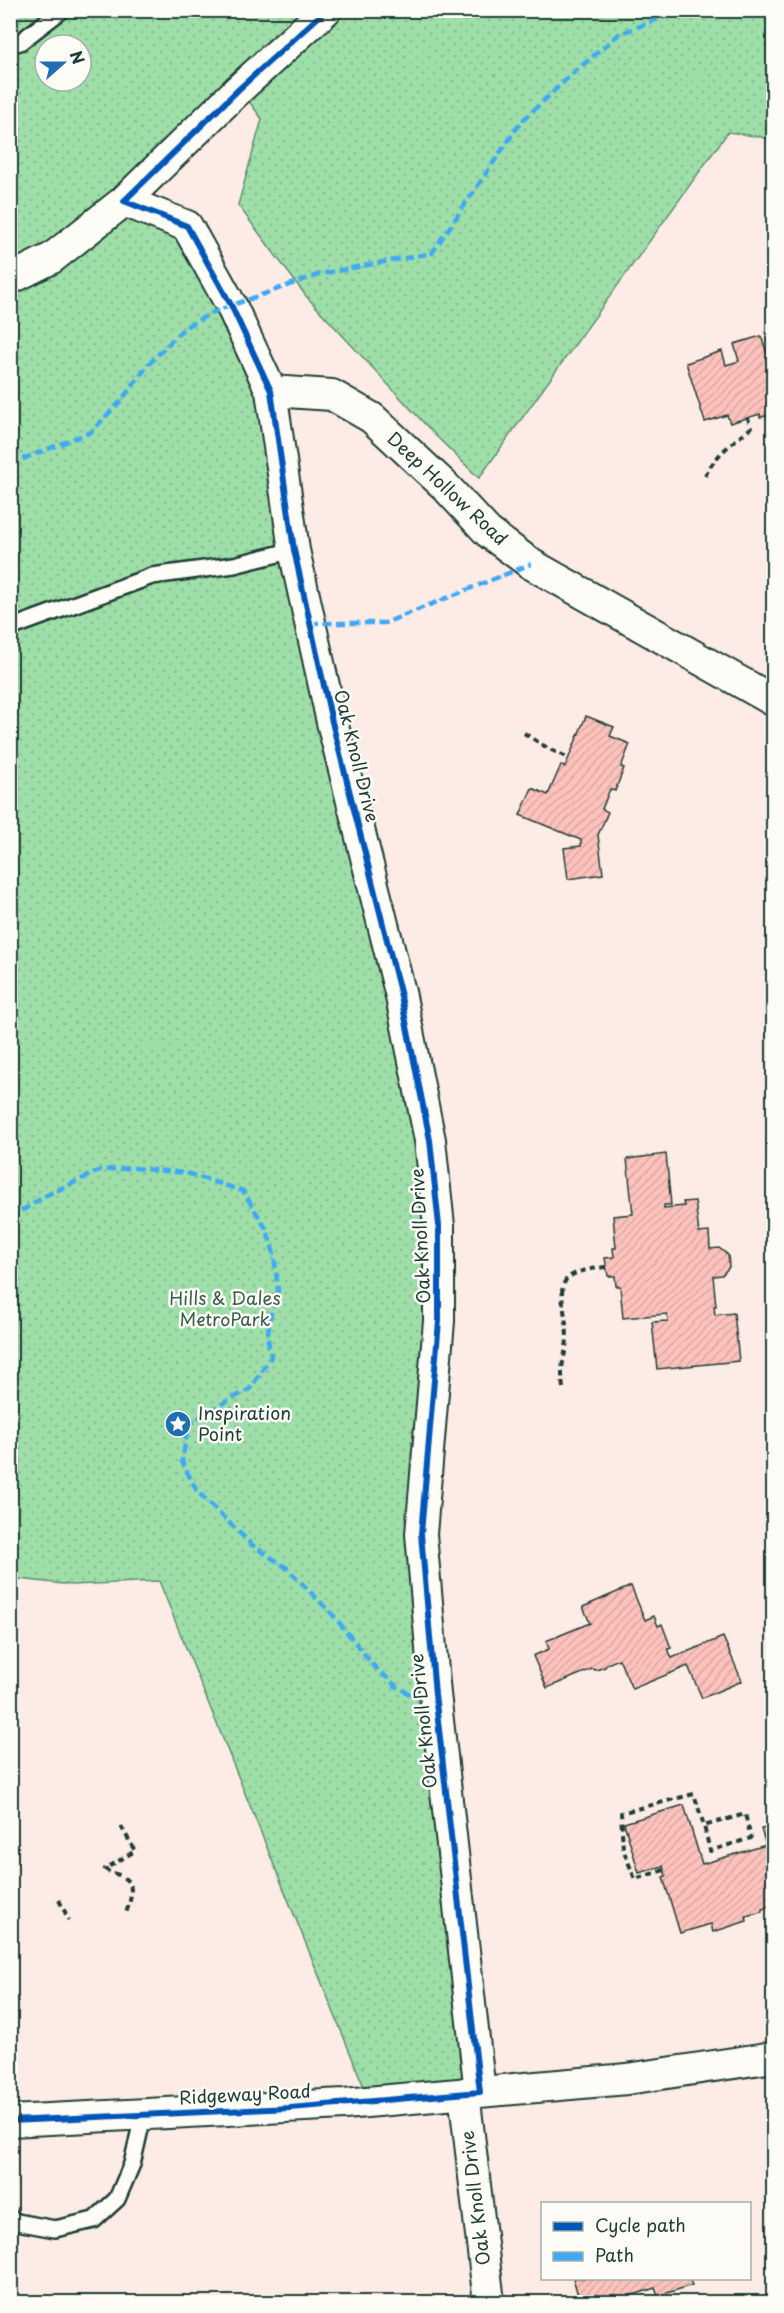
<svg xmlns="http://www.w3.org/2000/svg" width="784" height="2313" font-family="'Playpen Sans',sans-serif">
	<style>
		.green { fill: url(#green-dots); stroke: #5e8e6e; stroke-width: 1.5; fill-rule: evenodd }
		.building { fill: url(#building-hatch); stroke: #1f3d34; stroke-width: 1.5 }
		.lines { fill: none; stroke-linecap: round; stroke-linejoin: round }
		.lane-casing { stroke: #1f3d34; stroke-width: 20 }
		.street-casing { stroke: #1f3d34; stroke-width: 34 }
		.path { stroke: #1f3d34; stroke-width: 4; stroke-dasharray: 6 4.5; stroke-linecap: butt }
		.lane { stroke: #fdfcf7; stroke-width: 15 }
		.street { stroke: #fdfcf7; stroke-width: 30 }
		.quiet { stroke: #3fa9f5; stroke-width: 4.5; stroke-dasharray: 9 4.5; stroke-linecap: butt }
		.cycleway-casing { stroke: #fdfcf7; stroke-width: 10 }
		.cycleway { stroke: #0057b8; stroke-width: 6 }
		.labels { text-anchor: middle; stroke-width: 5; stroke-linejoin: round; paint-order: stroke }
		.street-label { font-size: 18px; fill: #1f3d34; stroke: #fdfcf7 }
		.park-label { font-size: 18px; fill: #385d4b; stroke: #fdfcf7 }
		.poi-label { font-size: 18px; fill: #1f3d34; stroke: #fdfcf7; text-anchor: start }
	</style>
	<defs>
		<pattern id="green-dots" width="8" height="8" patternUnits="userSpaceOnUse" patternTransform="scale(1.5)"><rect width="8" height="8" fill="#9edea8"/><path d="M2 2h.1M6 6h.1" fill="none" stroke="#88bf91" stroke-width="1.8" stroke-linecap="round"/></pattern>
		<pattern id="building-hatch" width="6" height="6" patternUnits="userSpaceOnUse" patternTransform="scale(1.5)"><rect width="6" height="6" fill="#fec2bc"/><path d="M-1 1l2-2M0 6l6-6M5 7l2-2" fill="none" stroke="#d9a8a2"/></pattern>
	</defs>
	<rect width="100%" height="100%" fill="#fdebe5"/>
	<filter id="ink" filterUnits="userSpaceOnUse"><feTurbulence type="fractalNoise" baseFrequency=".0167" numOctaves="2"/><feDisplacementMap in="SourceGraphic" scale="12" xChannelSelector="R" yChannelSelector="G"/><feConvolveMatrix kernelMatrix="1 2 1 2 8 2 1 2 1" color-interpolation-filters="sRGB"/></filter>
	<g filter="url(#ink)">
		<path class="green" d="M11 11H773V139L728 132 479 478 435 435 306 296 238 205 262 119 240 89 125 201 187 226 271 391 430 1140 428 1442 480 2092 370 2102 159 1581 72 1585 11 1578ZM45 45H81V81H45Z"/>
		<path class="building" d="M761 336 767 353 774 351V417L770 419 766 416 760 417V414L730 423 727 415 705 422 686 363 722 351 726 365 739 361 734 344Z
			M586 716 614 727 610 736 630 744 621 767 624 768 615 791 610 789 602 809 608 812 598 835 603 874 568 879 564 848 581 846V840L520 815 532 788 548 795 561 765 565 767Z
			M666 1154 671 1205H664V1208L684 1206 683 1202 695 1201 699 1233 709 1232 710 1249 719 1248 728 1255 729 1267 722 1275 713 1276 716 1306H714L715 1315 734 1313 739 1361 657 1369 652 1322 668 1321 667 1314 623 1318 620 1286H616L615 1276H608L605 1258 614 1257 613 1248H616L613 1216 633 1214 627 1159Z
			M631 1586 645 1620 654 1616 658 1626 662 1624 671 1648 668 1649 672 1658 723 1637 742 1681 702 1698 688 1666 632 1689 619 1659 607 1664 605 1667 596 1670 592 1669 547 1688 533 1656 549 1649 546 1641 590 1623 583 1607Z
			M684 1805 702 1864 766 1845 761 1829 774 1826V1905L762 1909V1912L746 1916 747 1921 713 1932 711 1924 680 1933 663 1877 666 1876 663 1866 639 1873 624 1823Z
			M573 2278H689L692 2285 658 2296 655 2288 627 2297 628 2301 623 2302H586L585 2297 579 2299Z"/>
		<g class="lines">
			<defs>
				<path id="lane" d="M10 45 20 42 62 10
					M10 628 152 576 234 565 294 550
					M10 2218 17 2222 55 2229 94 2220 117 2199 132 2164 143 2116"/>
				<path id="street" d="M124 201 187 226 231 305 271 391 294 550 332 722 400 992 430 1140 439 1226V1321L421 1534 435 1694 480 2092
					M10 279 52 258 124 201 239 89 326 10
					M271 391 332 395 372 418 445 486 488 532 531 564 774 701
					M464 2093 489 2302
					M10 2121 344 2104 627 2079 774 2057"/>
			</defs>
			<use href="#lane" class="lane-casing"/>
			<use href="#street" class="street-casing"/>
			<path class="path" d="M705 476C716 454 732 443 751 428L748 418
				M524 733 549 749 569 758
				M563 1388C562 1381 562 1375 562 1369 563 1358 567 1348 567 1337 565 1291 544 1273 607 1267
				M121 1826 135 1851 105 1869C110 1873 113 1873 119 1875 137 1883 131 1899 126 1913
				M664 1870 635 1879 623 1849 621 1813 694 1794 704 1826 745 1814 751 1838 710 1851 704 1826
				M59 1900 69 1920"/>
			<use href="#lane" class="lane"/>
			<use href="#street" class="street"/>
			<path class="quiet" d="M10 464 91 432 120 402 149 364 185 327 216 311 320 274 432 253 521 122 571 75 619 34 682 10
				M310 623H385L531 564
				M10 1218 47 1195 101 1170 134 1168 186 1173 243 1191 267 1230 274 1254 278 1291 269 1320 268 1340 271 1357 250 1389 205 1413 188 1426 182 1462 197 1491 252 1545 287 1568 333 1615 373 1665 396 1686 413 1696"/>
			<defs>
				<path id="cycleway" d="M10 2121 290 2108 480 2092 435 1694 421 1534 439 1321V1226L430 1140 400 992 332 722 294 550 271 391 231 305 187 226 124 201 239 89 326 10"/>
			</defs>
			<use href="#cycleway" class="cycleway-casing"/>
			<use href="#cycleway" class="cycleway"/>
		</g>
	</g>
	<defs>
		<symbol id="sight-disc" viewBox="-11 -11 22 22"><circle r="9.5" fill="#1f6fb2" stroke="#fdfcf7"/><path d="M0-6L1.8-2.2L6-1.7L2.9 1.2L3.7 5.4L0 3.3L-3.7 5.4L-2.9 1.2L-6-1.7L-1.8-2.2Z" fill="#fff"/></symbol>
	</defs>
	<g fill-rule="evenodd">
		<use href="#sight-disc" x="163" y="1409" width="30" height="30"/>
	</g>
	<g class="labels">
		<g class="street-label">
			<text transform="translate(447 489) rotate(43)" y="6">Deep Hollow Road</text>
			<text transform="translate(356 756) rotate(76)" y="6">Oak Knoll Drive</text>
			<text transform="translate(421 1236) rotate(-93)" y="6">Oak Knoll Drive</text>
			<text transform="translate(424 1721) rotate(-96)" y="6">Oak Knoll Drive</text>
			<text transform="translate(245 2095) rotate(-3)" y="6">Ridgeway Road</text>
			<text transform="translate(476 2198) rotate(-97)" y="6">Oak Knoll Drive</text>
		</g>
		<g class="park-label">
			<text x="225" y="1305">Hills &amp; Dales<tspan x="225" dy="21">MetroPark</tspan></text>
		</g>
		<g class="poi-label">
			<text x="198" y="1420">Inspiration<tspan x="198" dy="21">Point</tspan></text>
		</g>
	</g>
	<rect width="784" height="2313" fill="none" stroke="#fdfcf7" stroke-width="36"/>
	<rect x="18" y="18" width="748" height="2277" fill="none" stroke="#1f3d34" stroke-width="2" filter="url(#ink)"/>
	<rect x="541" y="2202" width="210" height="78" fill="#fdfcf7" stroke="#a4b0a9" stroke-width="1.5"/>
	<rect x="553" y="2222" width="30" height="9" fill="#0057b8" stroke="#a4b0a9" stroke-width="1.5"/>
	<text x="595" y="2232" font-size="18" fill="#1f3d34">Cycle path</text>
	<rect x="553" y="2252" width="30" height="9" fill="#3fa9f5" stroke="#a4b0a9" stroke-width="1.5"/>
	<text x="595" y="2262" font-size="18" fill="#1f3d34">Path</text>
	<g transform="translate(63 63) rotate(69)"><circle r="28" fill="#fdfcf7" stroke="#a4b0a9" stroke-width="1.5"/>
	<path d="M0-4.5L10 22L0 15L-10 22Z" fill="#1f6fb2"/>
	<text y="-9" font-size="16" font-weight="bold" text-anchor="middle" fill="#1f3d34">N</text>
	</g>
</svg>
